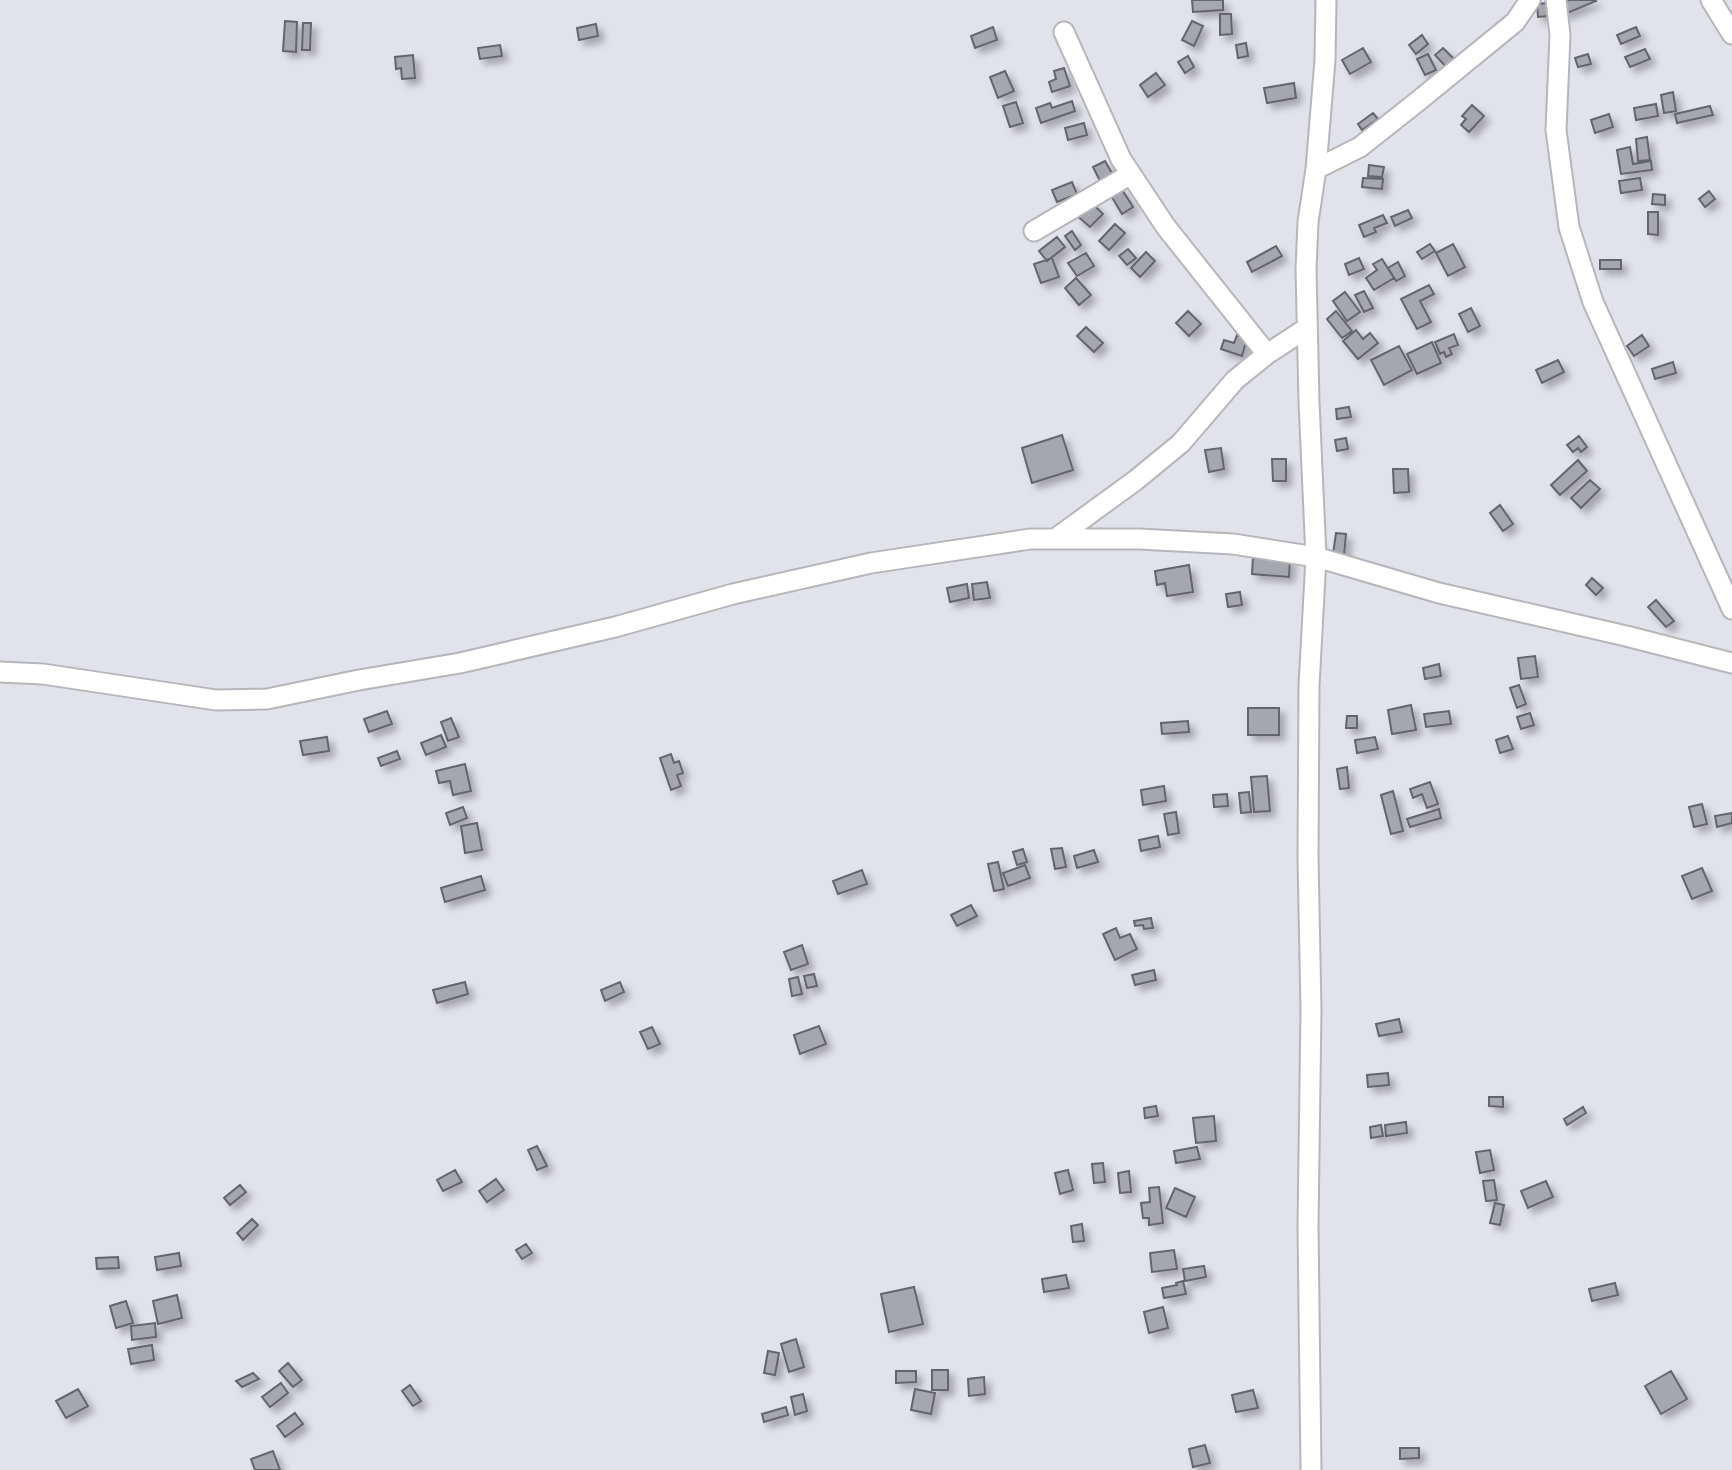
<svg xmlns="http://www.w3.org/2000/svg" width="1732" height="1470" font-family="'Public Sans',sans-serif">
	<style>
		.building { fill: #a6a7ae; stroke: #64656b; stroke-width: 2; filter: url(#shadow) }
		.lines { fill: none; stroke-linecap: round; stroke-linejoin: round }
		.minor-casing { stroke: #b5b6bc; stroke-width: 23 }
		.minor { stroke: #fff; stroke-width: 19 }
	</style>
	<defs>
		<filter id="shadow"><feDropShadow dx="5.5" dy="5.5" stdDeviation="3.5" flood-color="#0004"/></filter>
	</defs>
	<rect width="100%" height="100%" fill="#e2e3ea"/>
	<path class="building" d="M1192 0H1223V10L1193 12Z
		M1569 0H1595L1596 1 1565 14 1561 3Z
		M1560 2V15L1538 17 1537 4Z
		M1220 14H1231L1232 34 1220 35Z
		M285 21 297 22 296 52 283 51Z
		M1192 21 1203 26 1194 46 1182 40Z
		M303 23H311L310 50H302Z
		M596 24 598 36 579 40 577 28Z
		M993 27 997 40 975 48 971 36Z
		M1636 27 1640 36 1621 44 1617 35Z
		M1422 35 1428 44 1416 54 1409 45Z
		M1246 43 1248 56 1238 58 1236 45Z
		M500 45 502 56 480 59 478 48Z
		M1363 48 1371 62 1350 74 1342 60Z
		M1443 48 1458 63 1450 71 1435 55Z
		M1645 49 1650 59 1630 67 1625 57Z
		M1428 54 1436 70 1425 75 1417 59Z
		M1588 54 1591 64 1578 67 1575 58Z
		M413 55 415 78 402 79 401 68 396 69 395 57Z
		M1188 56 1194 67 1185 73 1178 62Z
		M1064 68 1070 86 1052 92 1049 82 1056 79 1054 71Z
		M1005 71 1014 91 998 98 990 77Z
		M1156 73 1165 85 1148 97 1140 85Z
		M1294 83 1296 98 1267 103 1264 88Z
		M1673 92 1676 111 1664 113 1661 95Z
		M1072 101 1075 111 1041 123 1036 108 1050 103 1052 108Z
		M1016 102 1023 123 1010 127 1003 106Z
		M1656 104 1658 116 1636 120 1634 108Z
		M1472 105 1484 116 1469 132 1461 125 1466 119 1462 116Z
		M1710 106 1713 115 1677 123 1675 114Z
		M1373 113 1378 119 1362 130 1358 124Z
		M1609 114 1613 127 1595 133 1591 120Z
		M1084 123 1087 135 1068 140 1065 128Z
		M1647 137 1650 160 1638 161 1636 139Z
		M1630 147 1633 164 1651 161 1652 170 1621 174 1617 150Z
		M1105 161 1113 175 1100 181 1093 167Z
		M1369 165 1384 167 1382 177 1368 176Z
		M1363 178 1383 179 1382 189 1362 187Z
		M1640 178 1642 190 1621 193 1619 181Z
		M1072 182 1077 194 1057 202 1052 190Z
		M1121 188 1133 207 1122 214 1110 194Z
		M1709 191 1715 199 1705 207 1699 199Z
		M1653 194 1665 195V205L1652 204Z
		M1090 201 1103 214 1090 227 1076 215Z
		M1408 210 1412 218 1395 226 1391 217Z
		M1648 212H1658V235L1648 234Z
		M1383 215 1387 223 1374 228 1376 232 1364 237 1359 225Z
		M1115 224 1125 233 1109 250 1099 241Z
		M1072 231 1081 245 1075 250 1065 236Z
		M1057 237 1065 247 1047 261 1039 251Z
		M1430 244 1435 251 1422 259 1417 252Z
		M1453 244 1465 267 1448 276 1436 253Z
		M1276 246 1282 256 1252 272 1247 262Z
		M1128 249 1136 258 1127 265 1119 256Z
		M1146 252 1155 261 1140 277 1131 268Z
		M1086 253 1094 266 1077 276 1068 263Z
		M1052 258 1059 277 1041 283 1034 264Z
		M1359 258 1364 269 1349 275 1345 264Z
		M1382 259 1394 278 1374 290 1366 278 1377 270 1373 264Z
		M1600 260H1621V269H1600Z
		M1398 262 1405 276 1396 281 1388 268Z
		M1076 278 1091 295 1079 305 1065 288Z
		M1429 285 1434 294 1420 301 1431 322 1417 329 1401 299Z
		M1364 291 1373 308 1364 312 1355 295Z
		M1345 292 1360 312 1347 321 1333 301Z
		M1471 308 1480 326 1468 332 1459 314Z
		M1188 311 1201 324 1189 336 1176 323Z
		M1336 311 1352 331 1342 338 1327 319Z
		M1086 327 1103 343 1094 352 1077 336Z
		M1356 330 1363 339 1370 333 1378 343 1358 359 1343 341Z
		M1454 334 1458 345 1449 348 1452 354 1446 357 1444 352 1440 354 1435 342Z
		M1237 335 1247 338 1242 356 1221 349 1224 340 1234 343Z
		M1642 335 1649 346 1634 356 1627 346Z
		M1432 342 1441 363 1417 374 1407 354Z
		M1399 346 1412 370 1384 385 1371 360Z
		M1558 360 1564 372 1542 383 1536 370Z
		M1673 362 1676 373 1655 379 1652 369Z
		M1349 407 1351 417 1337 419 1336 409Z
		M1062 435 1073 470 1032 483 1022 448Z
		M1579 436 1587 447 1581 452 1578 448 1573 452 1567 445Z
		M1346 438 1348 449 1337 451 1335 440Z
		M1221 448 1224 469 1209 472 1205 450Z
		M1272 459H1286V481H1273Z
		M1578 460 1587 471 1560 495 1551 485Z
		M1393 469H1408L1409 492 1394 493Z
		M1590 480 1600 489 1581 508 1571 498Z
		M1500 505 1513 524 1503 531 1490 513Z
		M1336 533 1346 534 1344 555 1333 554Z
		M1253 556 1290 558 1289 577 1252 574Z
		M1189 565 1193 592 1167 596 1165 583 1157 585 1155 571Z
		M1592 578 1603 588 1596 595 1586 585Z
		M987 582 990 598 974 600 972 584Z
		M967 584 969 598 950 602 947 588Z
		M1240 592 1242 605 1228 607 1226 594Z
		M1656 600 1674 621 1666 627 1648 607Z
		M1535 656 1538 677 1521 679 1518 658Z
		M1439 664 1441 676 1425 679 1423 668Z
		M1519 685 1526 704 1517 708 1510 688Z
		M1411 705 1416 730 1392 734 1388 710Z
		M1248 708H1279V735H1248Z
		M387 711 392 724 369 732 364 719Z
		M1449 711 1451 724 1426 727 1424 714Z
		M1530 713 1534 725 1521 729 1517 717Z
		M1347 716H1357V728H1346Z
		M451 718 459 737 448 741 441 722Z
		M1188 721 1189 732 1162 734 1161 723Z
		M441 735 446 747 426 755 421 743Z
		M1508 736 1513 749 1500 753 1496 740Z
		M327 737 329 751 303 755 300 741Z
		M1375 737 1378 749 1357 753 1355 740Z
		M397 751 400 759 381 766 378 758Z
		M671 754 674 763 679 761 683 773 677 775 681 786 671 790 660 758Z
		M465 764 471 791 453 795 450 781 439 783 436 771Z
		M1347 767 1349 788 1340 789 1337 769Z
		M1267 776 1270 811 1254 812 1251 777Z
		M1430 782 1438 804 1427 808 1422 794 1413 798 1410 789Z
		M1164 786 1166 801 1143 805 1141 790Z
		M1393 791 1403 831 1391 834 1381 795Z
		M1249 792 1251 812 1241 813 1239 793Z
		M1227 794 1228 806 1214 807 1213 795Z
		M1702 804 1707 824 1694 827 1689 807Z
		M463 807 467 818 450 825 446 813Z
		M1439 809 1441 818 1410 827 1407 819Z
		M1176 812 1179 833 1168 835 1164 814Z
		M1732 813V823L1717 827 1715 816Z
		M477 823 482 850 465 853 461 826Z
		M1158 836 1160 847 1141 851 1139 840Z
		M1062 848 1066 867 1055 869 1051 849Z
		M1023 849 1027 862 1017 865 1013 852Z
		M1094 850 1098 862 1077 868 1074 856Z
		M998 862 1004 889 994 891 988 864Z
		M1025 865 1030 878 1008 886 1003 873Z
		M1702 868 1712 891 1692 899 1682 876Z
		M862 870 867 884 838 894 833 881Z
		M481 876 485 890 445 902 441 888Z
		M971 905 977 916 957 926 951 915Z
		M1151 918 1153 928 1144 929 1143 925 1135 926 1134 921Z
		M1116 928 1120 938 1130 934 1137 949 1115 960 1103 934Z
		M802 945 808 964 791 970 784 952Z
		M1154 970 1156 980 1135 985 1132 975Z
		M814 974 817 986 807 988 804 976Z
		M798 977 802 994 792 996 789 979Z
		M465 982 468 994 437 1003 433 990Z
		M620 982 624 992 605 1001 601 990Z
		M1399 1019 1402 1032 1379 1036 1376 1024Z
		M819 1026 826 1044 800 1054 794 1035Z
		M652 1027 660 1044 648 1049 640 1032Z
		M1388 1073 1389 1085 1368 1087 1367 1075Z
		M1489 1097H1503V1107L1489 1106Z
		M1156 1106 1158 1116 1145 1118 1144 1108Z
		M1583 1107 1586 1113 1567 1125 1564 1119Z
		M1214 1116 1216 1141 1196 1143 1193 1118Z
		M1406 1122 1407 1133 1386 1136 1385 1125Z
		M1381 1125 1383 1136 1371 1138 1370 1127Z
		M537 1146 547 1166 537 1170 528 1150Z
		M1197 1147 1200 1159 1176 1163 1174 1151Z
		M1490 1150 1494 1170 1480 1173 1476 1152Z
		M1103 1163 1105 1182 1094 1183 1092 1164Z
		M455 1170 462 1182 443 1191 437 1180Z
		M1068 1170 1073 1190 1060 1194 1055 1173Z
		M1129 1171 1131 1192 1120 1193 1118 1173Z
		M496 1179 504 1190 487 1202 479 1191Z
		M1494 1180 1497 1200 1486 1201 1483 1181Z
		M1546 1181 1553 1197 1528 1208 1521 1191Z
		M240 1185 246 1192 230 1205 224 1198Z
		M1159 1187 1163 1223 1149 1225V1218H1143L1141 1203 1150 1202 1149 1188Z
		M1175 1188 1195 1197 1186 1217 1166 1208Z
		M1495 1203 1504 1205 1500 1225 1490 1223Z
		M252 1219 258 1225 243 1240 237 1233Z
		M1082 1224 1084 1241 1073 1242 1071 1226Z
		M526 1244 532 1253 522 1259 516 1250Z
		M1174 1250 1177 1269 1152 1272 1150 1253Z
		M179 1253 181 1266 157 1270 155 1257Z
		M118 1257 119 1268 97 1269 96 1258Z
		M1204 1266 1206 1277 1185 1281 1183 1269Z
		M1066 1275 1069 1288 1044 1292 1042 1279Z
		M1183 1281 1186 1294 1164 1298 1162 1288 1177 1285 1176 1283Z
		M1615 1283 1618 1295 1592 1301 1589 1289Z
		M914 1287 923 1324 889 1332 881 1294Z
		M177 1295 182 1318 158 1324 153 1301Z
		M126 1301 133 1323 116 1328 110 1306Z
		M1163 1307 1168 1328 1149 1333 1144 1312Z
		M155 1323 156 1337 132 1340 131 1326Z
		M796 1339 804 1367 789 1372 781 1344Z
		M152 1345 154 1360 131 1364 128 1349Z
		M768 1351 779 1353 775 1375 764 1373Z
		M288 1363 302 1380 293 1387 279 1371Z
		M932 1370H948V1390H932Z
		M896 1371H916V1382L896 1383Z
		M1671 1371 1687 1399 1661 1414 1645 1386Z
		M253 1373 259 1379 242 1387 236 1381Z
		M984 1377 985 1394 969 1396 968 1379Z
		M281 1383 288 1393 270 1407 262 1397Z
		M410 1385 421 1401 413 1406 402 1391Z
		M78 1389 88 1406 66 1418 56 1401Z
		M915 1389 935 1393 931 1414 911 1410Z
		M1253 1390 1258 1408 1236 1412 1232 1395Z
		M803 1394 807 1411 795 1415 791 1397Z
		M786 1407 788 1415 764 1422 762 1414Z
		M295 1413 303 1424 285 1437 277 1426Z
		M1205 1445 1210 1463 1193 1467 1189 1449Z
		M1400 1448H1419V1458L1400 1459Z
		M273 1451 280 1470H255L251 1459Z"/>
	<g class="lines">
		<defs>
			<path id="minor" d="M1556 0 1560 35 1556 130 1569 227 1593 302 1732 609
				M1711 0 1732 34
				M1064 32 1121 159 1166 227 1267 354
				M1316 169 1360 147 1417 102 1515 22 1530 0
				M1034 231 1131 174
				M1055 539 1136 480 1181 443 1235 380 1267 354 1307 328
				M0 672 43 674 216 700 267 699 359 680 460 663 615 627 733 594 871 563 1030 539H1139L1233 544 1316 557 1439 593 1626 636 1732 663
				M1311 1470 1308 1226 1311 1010 1308 857 1309 686 1316 557 1309 402 1306 269 1308 222 1316 169 1325 60 1326 0"/>
		</defs>
		<use href="#minor" class="minor-casing"/>
		<use href="#minor" class="minor"/>
	</g>
</svg>
